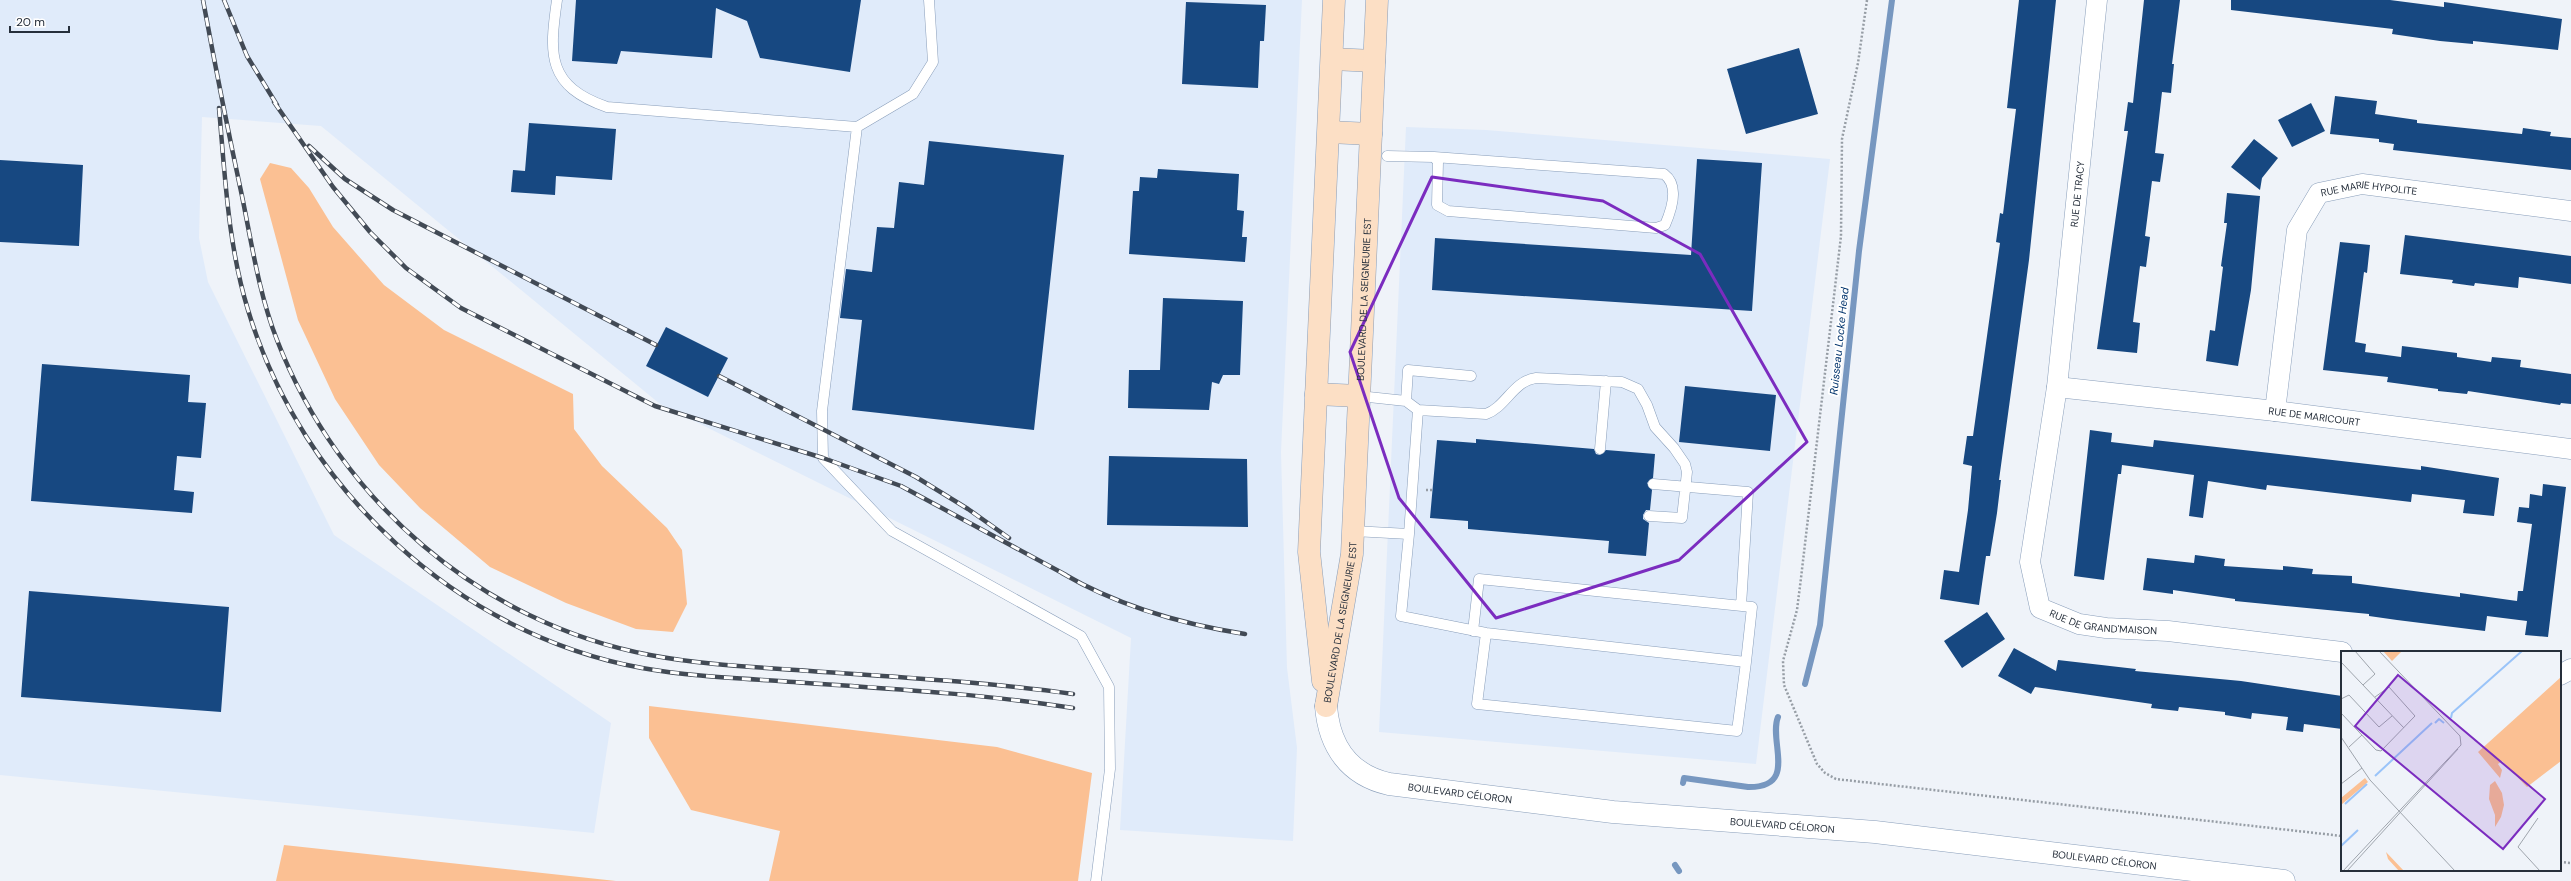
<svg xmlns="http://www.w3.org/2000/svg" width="2571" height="881" font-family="'DM Sans',sans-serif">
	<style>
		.built { fill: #e0ebfa }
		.green { fill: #fbc093 }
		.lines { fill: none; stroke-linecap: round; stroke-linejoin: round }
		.stream { stroke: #7797c0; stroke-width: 6 }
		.building { fill: #174881 }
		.service-casing { stroke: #899eba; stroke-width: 11 }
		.minor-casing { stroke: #899eba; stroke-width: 21 }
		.tertiary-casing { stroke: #899eba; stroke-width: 23 }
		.secondary-casing { stroke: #899eba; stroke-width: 23 }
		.path { stroke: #969da5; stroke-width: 2.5; stroke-dasharray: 2 2; stroke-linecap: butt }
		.service { stroke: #fff; stroke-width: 10 }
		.minor { stroke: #fff; stroke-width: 20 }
		.tertiary { stroke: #fff; stroke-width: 22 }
		.secondary { stroke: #fcdfc5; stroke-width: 22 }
		.rail-casing { stroke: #424a55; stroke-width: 4.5 }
		.rail { stroke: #fff; stroke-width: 3; stroke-dasharray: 9; stroke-linecap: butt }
		.marked { fill: none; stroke: #7b2cbf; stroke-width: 3; stroke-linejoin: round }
		.labels { text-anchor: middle; stroke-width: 4; stroke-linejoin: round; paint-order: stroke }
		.street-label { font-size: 10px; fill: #262f3b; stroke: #fff }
		.water-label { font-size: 11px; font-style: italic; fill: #00336c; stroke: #fff }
		.inset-river { fill: none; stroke: #9ac4f9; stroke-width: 2 }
		.inset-road { fill: none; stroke: #9fa5ad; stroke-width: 1 }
		.view { fill: #7b2cbf; fill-opacity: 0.15; stroke: #7b2cbf; stroke-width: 2 }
		.inset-edge { fill: none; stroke: #262f3b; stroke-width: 2 }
	</style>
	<rect width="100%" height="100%" fill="#eff3f9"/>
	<path class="built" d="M0 0H1302L1281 452 1287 668 1297 748 1293 841 1120 830 1131 638 660 404 321 126 202 117 199 238 208 282 334 535 611 723 594 833 0 775Z
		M1406 127 1486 130 1830 159 1756 764 1379 732Z"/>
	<path class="green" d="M270 163 291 168 309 188 333 227 384 285 444 330 573 394 574 429 602 466 667 528 682 550 687 604 673 632 636 629 566 603 490 567 420 508 379 465 335 399 298 320 260 179Z
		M649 706 997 747 1092 773 1078 881H769L780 831 691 810 649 738Z
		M284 845 616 881H276Z"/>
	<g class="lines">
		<path class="stream" d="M1805 684 1820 625 1859 251 1892 0
			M1683 783 1684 778 1748 787C1799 788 1768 741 1778 717
			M1675 865 1679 871"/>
	</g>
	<path class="building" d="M576 0H861L850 72 760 58 747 21 716 8 712 58 621 51 617 64 572 61Z
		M2019 0H2056L2029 260 1999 480H2001L1997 513 1990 556H1986L1979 605 1940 599 1944 570 1959 572 1968 510 1972 466 1963 464 1967 436H1973L2000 243 1996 242 2000 213 2003 214 2016 109 2007 108Z
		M2144 0H2180L2172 64H2174L2171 93 2162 92 2155 153 2164 154 2160 182 2152 181 2145 236 2150 237 2146 267 2140 266 2133 322 2140 323 2137 353 2097 349 2128 131H2124L2128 102 2133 103Z
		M2231 0H2390L2444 7V2L2562 19 2558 50 2473 41V44L2440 41 2392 34 2393 29 2231 10Z
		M1186 2 1266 5 1264 41H1260L1258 88 1182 84Z
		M1799 48 1818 114 1746 134 1727 69Z
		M2335 96 2377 101 2375 114 2417 120V123L2522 134 2523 128 2551 132 2550 136 2571 138V170L2393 150 2394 144 2379 142V139L2330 134Z
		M2311 103 2325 131 2292 147 2278 120Z
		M529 123 616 129 612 180 556 176 555 195 511 192 513 170 525 171Z
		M2254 139 2278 158 2262 178 2260 190 2231 167Z
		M929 141 1064 155 1034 430 852 410 862 320 840 318 846 269 872 272 877 227 894 228 899 182 924 185Z
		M1697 159 1762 163 1752 311 1432 290 1435 238 1691 255Z
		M0 160 83 165 79 246 0 242Z
		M1158 169 1239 174 1237 210 1244 211 1242 237H1247L1245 262 1129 254 1133 191H1139L1140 177 1157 178Z
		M2227 193 2260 196 2251 290 2238 366 2206 361 2210 330 2215 331 2223 267 2221 266 2227 223H2224Z
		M2405 235 2571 256V284L2519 277 2518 288 2475 283 2474 286 2452 283 2453 280 2400 274Z
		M2340 242 2370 245 2367 273 2364 272 2355 342 2366 344 2365 352 2401 357 2402 346 2457 353V357L2491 362 2492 357 2521 360 2520 367 2571 374V404L2561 403 2560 405 2468 391 2467 394 2438 391V389L2387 382 2388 377 2323 370Z
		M1163 298 1243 301 1240 375H1223L1219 384 1212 382 1209 410 1128 408 1129 370H1160Z
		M666 327 728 358 708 397 646 366Z
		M42 364 190 375 188 402 206 403 201 458 177 456 174 490 194 492 192 513 31 501Z
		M1685 386 1776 395 1770 451 1679 442Z
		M2090 430 2112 433 2111 442 2153 447 2154 440 2421 470V466L2499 478 2494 516 2463 513 2465 500 2412 494 2411 502 2267 485 2266 490 2208 481 2203 518 2189 516 2194 475 2122 465 2121 474H2118L2104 580 2074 576Z
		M1476 439 1594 449 1596 454 1600 455 1606 450 1655 454 1653 478 1647 483 1652 490 1650 510H1646L1643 515V519L1649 523 1646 556 1608 553 1609 541 1468 529V521L1430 518 1437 440 1476 443Z
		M1109 456 1247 459 1248 527 1107 525Z
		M2543 484 2566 487 2548 637 2525 635 2527 621 2487 616 2485 631 2397 620 2369 616V614L2235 601V599L2173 590V594L2143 590 2147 558 2194 563 2195 555 2225 559 2224 566 2283 570V566L2313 569 2312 574 2352 576V583L2460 597V593L2517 601 2518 591H2523L2532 524 2517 522 2519 507 2529 508 2530 494 2542 496Z
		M29 591 229 607 221 712 21 697Z
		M1987 612 2005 639 1962 668 1944 641Z
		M2014 648 2056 671 2058 660 2136 669 2135 671 2241 681 2342 696V729L2304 724 2303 732 2286 730 2288 717 2252 713 2251 719 2225 715V712L2179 707 2178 711 2151 708 2152 704 2035 687 2031 694 1998 676Z"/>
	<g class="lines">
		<defs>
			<path id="service" d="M557 0C549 55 547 86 607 107L857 127 913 94 933 62 929 0
				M857 127 822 411 823 458 892 531 1081 636 1109 687 1110 769 1096 881
				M1387 156 1434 157 1438 162 1437 205 1448 211 1656 228 1665 225C1672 209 1679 185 1664 174L1434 157
				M1359 396 1406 401 1408 370 1471 376
				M1418 410 1486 414C1506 407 1513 381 1536 378L1622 382 1638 389 1647 405 1655 427 1674 448 1685 464 1687 472 1682 518 1649 516
				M1600 449 1606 381
				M1653 484 1748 492 1741 606
				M1353 531 1409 534 1418 410 1406 401
				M1409 534 1401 616 1486 633 1746 662 1737 731 1477 704 1486 633
				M1473 631 1479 579 1752 607 1746 662"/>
			<g id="minor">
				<path id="s1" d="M2097 0 2057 387 2030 562 2040 608 2079 624 2106 628 2168 631 2342 652"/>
				<path id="s2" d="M2057 387 2275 411 2571 449"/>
				<path id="s3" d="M2275 411 2297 230 2319 193 2362 184 2571 211"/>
				<path d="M2560 675 2571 669"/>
			</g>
			<g id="tertiary">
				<path id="s4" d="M1326 706C1329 746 1349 775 1389 784L1613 812 1875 832 2284 881"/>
			</g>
			<g id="secondary">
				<path d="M1332 59 1374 61"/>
				<path d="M1329 132 1371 134"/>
				<path d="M1316 394 1359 396"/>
				<path d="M1323 681 1309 552 1334 0"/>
				<path id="s5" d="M1326 706 1352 554 1377 0"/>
			</g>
		</defs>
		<use href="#service" class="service-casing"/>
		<use href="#minor" class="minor-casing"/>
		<use href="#tertiary" class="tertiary-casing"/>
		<use href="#secondary" class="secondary-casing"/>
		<path class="path" d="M1867 0 1858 63 1842 139 1841 236 1801 578 1797 610 1783 661 1784 685 1817 764 1825 773 1836 779 2342 836
			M1426 490H1433
			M2560 862 2571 863"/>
		<use href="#service" class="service"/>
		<use href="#minor" class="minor"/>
		<use href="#tertiary" class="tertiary"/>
		<use href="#secondary" class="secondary"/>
		<defs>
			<path id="rail" d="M203 0C215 65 228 131 242 196 252 245 259 294 277 340 339 500 480 623 650 655 702 665 757 667 810 671 898 677 986 682 1073 694
				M224 0 247 56 277 105
				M274 102 333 187 370 232 406 268 461 308 655 406 823 458 901 486 1066 575
				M219 108C225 176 228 245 248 310 302 489 457 634 642 668 687 676 733 678 779 681 877 688 976 693 1073 708
				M309 146 345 179 393 210 656 345
				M719 376 916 477 968 509 1009 538
				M1062 573C1118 606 1181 624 1245 634"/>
		</defs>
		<use href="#rail" class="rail-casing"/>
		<use href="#rail" class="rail"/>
	</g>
	<path class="marked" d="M1432 177 1603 201 1700 254 1807 442 1679 560 1496 618 1399 498 1350 352Z"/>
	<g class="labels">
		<g class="street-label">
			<text transform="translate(2077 194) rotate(-84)" y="4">RUE DE TRACY</text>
			<text dy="4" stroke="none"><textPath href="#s3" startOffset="276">RUE MARIE HYPOLITE</textPath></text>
			<text dy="4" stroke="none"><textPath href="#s5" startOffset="409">BOULEVARD DE LA SEIGNEURIE EST</textPath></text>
			<text dy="4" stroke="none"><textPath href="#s2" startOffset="259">RUE DE MARICOURT</textPath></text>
			<text dy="4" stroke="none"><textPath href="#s5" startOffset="85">BOULEVARD DE LA SEIGNEURIE EST</textPath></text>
			<text dy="4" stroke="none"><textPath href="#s1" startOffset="679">RUE DE GRAND'MAISON</textPath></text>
			<text dy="4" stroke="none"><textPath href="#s4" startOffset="180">BOULEVARD CÉLORON</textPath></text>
			<text dy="4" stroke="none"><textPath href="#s4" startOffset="504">BOULEVARD CÉLORON</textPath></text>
			<text dy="4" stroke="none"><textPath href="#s4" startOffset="828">BOULEVARD CÉLORON</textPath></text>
		</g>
		<g class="water-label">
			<text transform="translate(1839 341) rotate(-84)" y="4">Ruisseau Locke Head</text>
		</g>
	</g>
	<g transform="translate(2341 651)">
		<rect width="220" height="220" fill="#eff3f9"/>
		<path d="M42 0H61L51 10ZM220 26V110L186 136 161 110 157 113 161 119 159 127 137 101ZM24 127 27 131 0 154V147ZM154 130 161 142 163 154 160 166 154 176V164L148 148 149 134ZM45 201 63 220H58L47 208Z" fill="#fbc093"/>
		<path class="inset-river" d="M110 67 111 62 181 0M94 72 98 68 103 72M34 125 91 72M4 153 26 133M0 195 17 179"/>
		<path class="inset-road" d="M14 0 34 23 22 34M38 0 119 85 120 94M0 11 63 77M0 48 8 44 38 76 51 65M0 62 35 99 40 100 74 65 48 36 34 46M0 86 29 129 114 220M8 96 21 84M0 133 21 117M197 167 177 196 199 220M2 220 120 94M6 220 117 98"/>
		<path class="view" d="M57 24 204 148 162 198 14 75Z"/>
		<rect width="220" height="220" class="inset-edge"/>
	</g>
	<path d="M10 26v6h59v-6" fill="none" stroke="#262f3b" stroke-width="2"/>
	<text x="16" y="26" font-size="12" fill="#262f3b" stroke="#ffffff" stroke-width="3" paint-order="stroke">20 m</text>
</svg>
